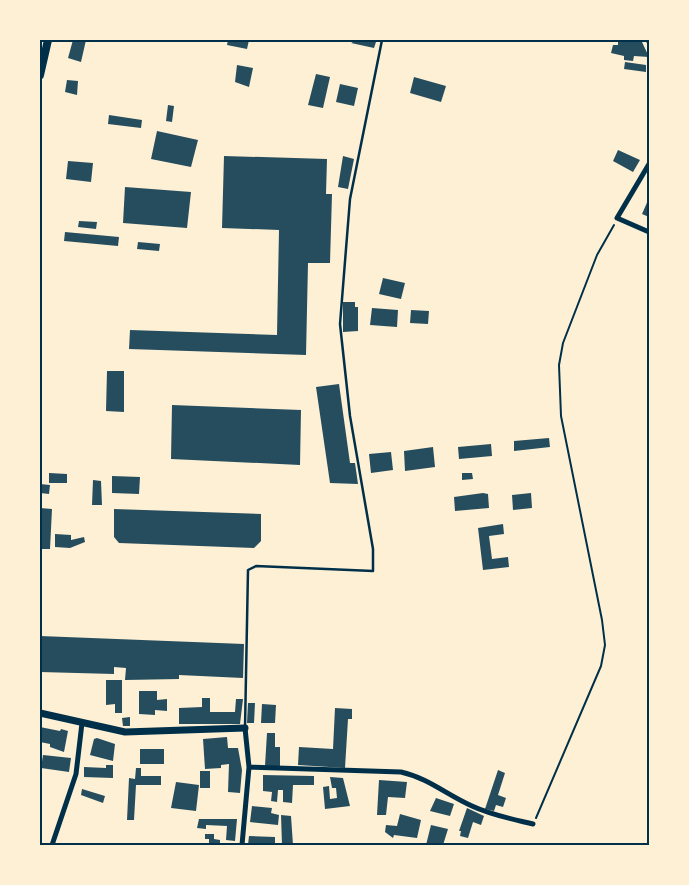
<svg xmlns="http://www.w3.org/2000/svg" width="689" height="885" font-family="'Exo 2',sans-serif">
	<style>
		.building { fill: #264d5e }
		.lines { fill: none; stroke-linecap: round; stroke-linejoin: round }
		.path { stroke: #003049; stroke-width: 2 }
		.service { stroke: #003049; stroke-width: 2.5 }
		.minor { stroke: #003049; stroke-width: 5 }
		.tertiary { stroke: #003049; stroke-width: 7 }
		.secondary { stroke: #003049; stroke-width: 8 }
		.neatline { fill: none; stroke: #003049; stroke-width: 2 }
	</style>
	<rect width="100%" height="100%" fill="#fdf0d5"/>
	<path class="building" d="M73 40H86L81 62 68 58Z
		M228 40H249L247 49 227 45Z
		M357 40 376 42 374 48 351 43Z
		M622 40 642 42 649 57 634 56 633 61 624 60V56L611 53 613 45H618V41Z
		M625 62 646 65V72L624 69Z
		M237 65 253 68 249 87 235 82Z
		M316 74 330 77 323 108 308 105Z
		M414 77 446 86 441 102 410 93Z
		M67 80 78 81 77 95 65 92Z
		M340 84 358 88 354 106 336 102Z
		M168 105 174 106 172 122 166 121Z
		M109 115 142 120 141 128 108 124Z
		M157 131 198 140 191 167 151 159Z
		M618 150 640 160 633 172 613 161Z
		M224 156 327 159 326 194H332L330 263H308L306 355 129 349 130 330 277 335 279 230 222 228Z
		M343 156 354 159 348 189 338 187Z
		M68 161 93 163 91 182 66 179Z
		M125 187 191 192 187 228 123 223Z
		M649 198V217L642 214Z
		M79 221 97 222 96 229 78 227Z
		M65 232 119 237 118 246 64 241Z
		M138 242 160 244 159 251 137 249Z
		M383 278 405 283 401 299 379 294Z
		M343 302H355V307H358V331L343 332Z
		M372 308 398 310 397 327 370 325Z
		M411 310 429 311 428 324 410 323Z
		M107 371H124V412L106 411Z
		M339 384 350 463H355L358 484 330 483 316 387Z
		M172 405 301 410 300 465 171 459Z
		M549 438 550 447 514 451V441Z
		M491 444 492 456 459 459 458 447Z
		M433 447 435 467 405 471 404 451Z
		M391 452 393 470 371 473 369 454Z
		M49 473 67 474V483H49Z
		M462 473H472L473 479 462 480Z
		M112 476 140 477 139 494 112 493Z
		M93 480 101 481 102 505H92Z
		M40 484 50 485 49 494 40 493Z
		M483 493 488 494 489 508 455 511 454 497Z
		M531 493 532 508 513 510 512 495Z
		M40 508 52 509 50 549H40Z
		M114 509 261 514V541L254 548 119 543 114 537Z
		M503 524 504 534 489 536 492 559 508 557 509 567 483 570 478 528Z
		M55 534 71 535V540L84 537 85 542 70 548 55 547Z
		M40 636 244 644 243 678 179 675V679L125 680 126 668 114 667V674L40 672Z
		M106 680H122V713H115V704L106 705Z
		M139 691H157V700L167 699V711L155 710V715L139 714Z
		M202 698H210V712H235L236 699H243L240 724H179V708L202 707Z
		M248 703H255L254 723H247Z
		M262 704 276 705 275 723H261Z
		M335 708 352 709V719H348L345 768 298 765 299 747 333 749Z
		M130 717V726H123L122 718Z
		M40 727 60 731 61 729 68 731 64 752 50 747V744L40 742Z
		M267 733H275V747H280V766H265Z
		M227 737 228 748H238L242 770 240 793 228 792 229 764 221 765V768L205 769 203 739Z
		M97 738 115 744 113 761 90 755 94 739Z
		M140 749H164V764H140Z
		M43 755 71 758 69 772 41 768Z
		M106 765H113V778L84 777V767L106 768Z
		M136 768H141V776H161V785H136L134 820H127L129 778 135 779Z
		M498 770 505 773 498 795 506 798 503 807 496 805 494 811 485 809Z
		M200 771H210V788H200Z
		M263 775 314 776V785H293L292 803 283 802V790H278L277 802 271 801 272 792 263 791Z
		M330 777 343 778 350 806 325 809 323 787 329 786 330 799 337 798 336 788H332Z
		M379 780 407 782 405 798 388 797 386 815H377Z
		M176 782 199 785 196 811 171 808Z
		M82 789 105 796 103 803 81 795Z
		M436 798 454 804 450 816 430 811Z
		M252 806 272 808 271 813 279 815 278 825 250 822Z
		M467 808 484 816 481 825 473 822 468 838 460 836 461 831H459Z
		M400 814 421 820 417 838 394 835 393 838 385 832 386 825 397 826Z
		M281 815 291 816 293 845H282Z
		M199 819H237L235 841 226 840 227 826 206 825V829L197 828Z
		M431 825 448 829 443 845H426Z
		M205 834H214V839L220 840V845H209V839H205Z
		M249 836 275 837V845H248Z"/>
	<g class="lines">
		<path class="path" d="M536 818 601 666 605 645 602 620 561 416 559 365 563 343 597 255 614 225"/>
		<path class="service" d="M245 728 248 570 256 566 373 571V549L350 416 340 324 350 199 382 40"/>
		<path class="minor" d="M648 40 649 42
			M649 164 617 218 649 232
			M249 767 401 772C428 778 447 795 472 806 491 815 512 819 533 824
			M52 845 76 774 82 723
			M242 845 249 767 245 728"/>
		<path class="tertiary" d="M40 713 125 732 245 728"/>
		<path class="secondary" d="M40 75 48 40"/>
	</g>
	<rect width="689" height="885" fill="none" stroke="#fdf0d5" stroke-width="82"/>
	<rect x="41" y="41" width="607" height="803" class="neatline"/>
</svg>
